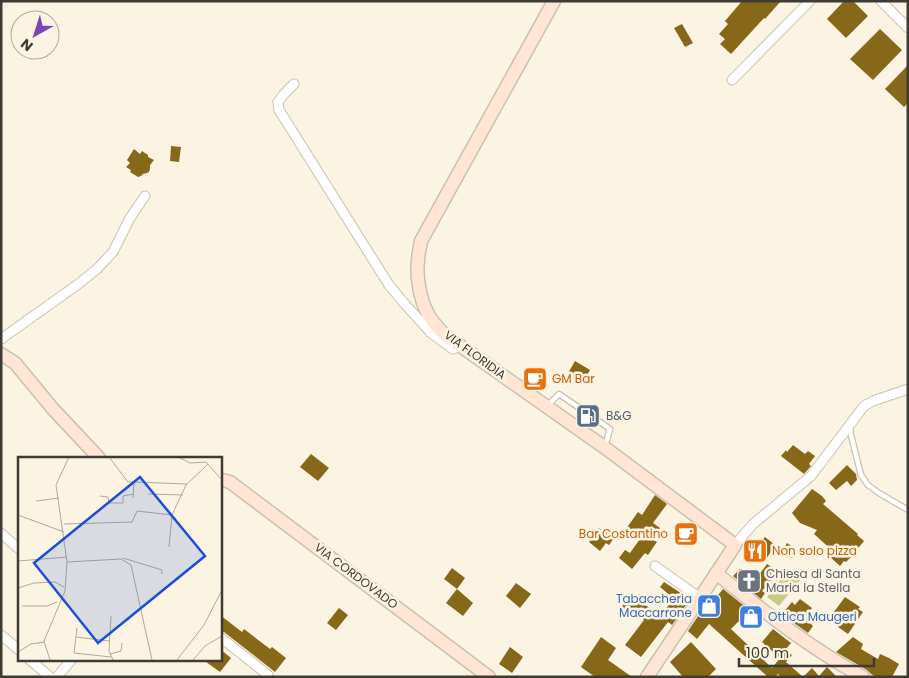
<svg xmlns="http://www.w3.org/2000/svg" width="909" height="678" font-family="Poppins,sans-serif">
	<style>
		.green { fill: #c8cc81 }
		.building { fill: #876819 }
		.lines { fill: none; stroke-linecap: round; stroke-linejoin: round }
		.lane-casing { stroke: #c9c1b1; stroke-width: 7 }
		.street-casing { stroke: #c9c1b1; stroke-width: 11 }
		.secondary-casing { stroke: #c9c1b1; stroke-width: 15 }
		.lane { stroke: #fff; stroke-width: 4.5 }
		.street { stroke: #fff; stroke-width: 9 }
		.secondary { stroke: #ffe5d4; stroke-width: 12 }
		.labels { text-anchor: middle; stroke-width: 5; stroke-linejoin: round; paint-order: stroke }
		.street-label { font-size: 12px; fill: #3e3a34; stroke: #fcf4e3 }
		.food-label { font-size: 12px; fill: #c56008; stroke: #fcf4e3; text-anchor: start }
		.service-label { font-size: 12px; fill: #4e5e75; stroke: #fcf4e3; text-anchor: start }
		.worship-label { font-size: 12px; fill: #5b616d; stroke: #fcf4e3; text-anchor: start }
		.shop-label { font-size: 12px; fill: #366cbe; stroke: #fcf4e3; text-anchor: end }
		.inset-road { fill: none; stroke: #b0aa9d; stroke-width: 1 }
		.view { fill: #1d4ed8; fill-opacity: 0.15; stroke: #1d4ed8; stroke-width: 2.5 }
		.inset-edge { fill: none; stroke: #3e3a34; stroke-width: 2.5 }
	</style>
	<rect width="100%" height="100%" fill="#fcf4e3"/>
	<path class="green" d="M788 570 800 580 779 606 767 597Z"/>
	<path class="building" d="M742 1H781L765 19 764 18 731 54 720 44 725 39 719 34 728 24 725 21Z
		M844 1H853L868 16 846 38 827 19Z
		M682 24 693 43 685 47 674 28Z
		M880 29 902 50 873 80 850 59Z
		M908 65V103L904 107 885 89Z
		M171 146 181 147 179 162 170 161Z
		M134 149 140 154 142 151 148 155V157L154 160 150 165V169L149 172 147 173 143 174 141 176 138 177 130 172 131 170 126 167 130 163 127 160Z
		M575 361 590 370 582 384 567 375Z
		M530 370 545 380 540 388 525 378Z
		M793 445 805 454 808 451 815 456 809 464 811 466 804 474 781 456 786 450 787 452Z
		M311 454 329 468 318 481 300 467Z
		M847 465 856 474 857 480 851 486 847 481 836 490 829 483Z
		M812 489 822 496 826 501 823 504 858 534 857 535 864 541 850 558 846 562 844 561 840 566 830 557 834 552 814 534 817 530 800 523 792 513Z
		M655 495 667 504 653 523 660 528 652 539 657 542 648 555 645 553 632 569 619 558 625 550 630 553 640 539 626 529 638 512 642 515Z
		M683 524 696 533 688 545 675 535Z
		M599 528 614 538 609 545 606 543 600 551 589 542Z
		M765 537 775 545 765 561 750 555Z
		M787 543 798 550 792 558 789 556 788 557 781 553Z
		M767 564 782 574 777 581 772 579 762 591 765 593 761 599 733 576 740 569 755 580Z
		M452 568 465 578 457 589 444 579Z
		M664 582 690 599 672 625 668 622 641 657 625 645 644 620 629 608 622 617 617 613 631 594 660 616 671 602 670 601 672 597 660 587Z
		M516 583 531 594 520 608 506 596Z
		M457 589 473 603 463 616 446 603Z
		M723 589 757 616 747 628 739 621 731 629 772 668 780 658 762 642 773 629 791 643 785 650 792 655 786 662 803 677H781L778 674 775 677H768L709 624 697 639 688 631 711 597 714 600Z
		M845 597 860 607 858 609 863 612 848 634 838 627 841 623 831 616Z
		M800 599 812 608 807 615 813 619 810 623 813 626 808 633 794 623V622L783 613 792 602 795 605Z
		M339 608 348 615 336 630 327 623Z
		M220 615 242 632 244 629 270 649 272 647 286 658 275 672 224 632 220 631Z
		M601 637 616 648 608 660 632 677H595L581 667Z
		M853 637 863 644 861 649 878 659 880 654 889 658 899 664 892 677H876L871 674 867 670 836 652Z
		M691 642 716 669 708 677H683L670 662Z
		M510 647 523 657 512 673 499 664Z
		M220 649 231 658 220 672 202 659H220Z
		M827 667 837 677H803L812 668 819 676Z"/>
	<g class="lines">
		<defs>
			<path id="lane" d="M547 406 559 394 610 429 605 446
				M850 427 851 435 861 475 868 485 879 493 908 510"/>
			<path id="street" d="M881 1 908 28
				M732 80 810 1
				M294 84 284 94 278 102 279 110 389 285 404 303 431 333 453 349 460 346
				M1 339 77 285 97 269 113 252 130 218 145 196
				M1 533 19 549
				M735 545 753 524 811 476 864 406 873 401 908 389
				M655 566 700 598
				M1 635 19 650
				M220 637 268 675 267 677
				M29 659 50 677
				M57 677 72 659"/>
			<path id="secondary" d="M554 1 421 241C420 248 418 254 418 261 416 276 420 300 428 314 432 322 439 329 445 335L604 447 735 545 700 598 647 677
				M1 354 15 363 53 409 99 458
				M220 480H222L230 482 489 677
				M716 573C763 611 810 648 863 677"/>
		</defs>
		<use href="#lane" class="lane-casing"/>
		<use href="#street" class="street-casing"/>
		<use href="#secondary" class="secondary-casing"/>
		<use href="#lane" class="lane"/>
		<use href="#street" class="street"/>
		<use href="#secondary" class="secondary"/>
	</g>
	<defs>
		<symbol id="cafe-square" viewBox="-11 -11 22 22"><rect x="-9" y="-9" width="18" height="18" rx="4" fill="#e8710a" stroke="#fcf4e3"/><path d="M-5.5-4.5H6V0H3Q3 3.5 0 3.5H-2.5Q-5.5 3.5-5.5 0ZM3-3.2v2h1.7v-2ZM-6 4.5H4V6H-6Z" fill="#fff"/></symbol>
		<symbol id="fuel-square" viewBox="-11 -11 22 22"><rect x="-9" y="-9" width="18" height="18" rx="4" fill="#5c6f8a" stroke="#fcf4e3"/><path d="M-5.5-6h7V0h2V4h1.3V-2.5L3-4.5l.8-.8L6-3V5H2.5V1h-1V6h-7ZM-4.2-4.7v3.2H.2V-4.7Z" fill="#fff"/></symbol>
		<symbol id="restaurant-square" viewBox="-11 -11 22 22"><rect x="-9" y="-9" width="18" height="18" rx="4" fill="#e8710a" stroke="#fcf4e3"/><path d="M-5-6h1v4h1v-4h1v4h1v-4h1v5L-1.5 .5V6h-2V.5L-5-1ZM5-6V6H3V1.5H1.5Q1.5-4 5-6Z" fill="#fff"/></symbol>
		<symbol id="church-square" viewBox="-11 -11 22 22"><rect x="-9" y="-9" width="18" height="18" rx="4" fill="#6b7280" stroke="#fcf4e3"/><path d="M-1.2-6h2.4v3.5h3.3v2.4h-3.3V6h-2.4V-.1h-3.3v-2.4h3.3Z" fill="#fff"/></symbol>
		<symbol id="shop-square" viewBox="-11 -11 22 22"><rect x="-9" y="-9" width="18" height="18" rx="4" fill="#3f7fe0" stroke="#fcf4e3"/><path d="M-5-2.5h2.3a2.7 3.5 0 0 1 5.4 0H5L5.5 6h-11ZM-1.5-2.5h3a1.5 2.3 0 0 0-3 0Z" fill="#fff"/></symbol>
	</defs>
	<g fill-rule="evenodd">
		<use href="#cafe-square" x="521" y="365" width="28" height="28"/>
		<use href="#fuel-square" x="574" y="402" width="28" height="28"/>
		<use href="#cafe-square" x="672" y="520" width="28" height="28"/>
		<use href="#restaurant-square" x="741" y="537" width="28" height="28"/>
		<use href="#church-square" x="735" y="567" width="28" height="28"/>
		<use href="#shop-square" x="695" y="592" width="28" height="28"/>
		<use href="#shop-square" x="737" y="603" width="28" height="28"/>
	</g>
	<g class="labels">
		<g class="street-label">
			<text transform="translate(475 355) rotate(36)" y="4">VIA FLORIDIA</text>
			<text transform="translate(356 576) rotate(37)" y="4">VIA CORDOVADO</text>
		</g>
		<g class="food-label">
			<text x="552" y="383">GM Bar</text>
			<text x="668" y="538" text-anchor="end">Bar Costantino</text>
			<text x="772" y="555">Non solo pizza</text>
		</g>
		<g class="service-label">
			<text x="606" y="420">B&amp;G</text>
		</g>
		<g class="worship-label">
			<text x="766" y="578">Chiesa di Santa<tspan x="766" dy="14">Maria la Stella</tspan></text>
		</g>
		<g class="shop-label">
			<text x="692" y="603">Tabaccheria<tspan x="692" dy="14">Maccarrone</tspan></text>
			<text x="768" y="621" text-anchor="start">Ottica Maugeri</text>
		</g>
	</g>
	<g transform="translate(18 457)">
		<rect width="204" height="204" fill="#fcf4e3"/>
		<path class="inset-road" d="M91 0 110 25H116M160 0 172 6 188 5 204 23M130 37 165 38M82 39 90 40 91 46H105V39L116 37M115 41 116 25 169 27M18 44 41 41M0 58 46 75M46 67 114 65 119 54 154 58 168 28 190 7M151 90 154 58M105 101 144 113V117M0 104 49 100M49 105 103 102 113 108 134 203M0 131 16 126 37 125 46 130M4 149H29L39 145M93 159 91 194 95 203M59 171 56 196 93 200M58 180 91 184M0 195 13 187 26 185M92 197 103 194 104 186M32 203 26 184 47 134 49 105 38 28 51 0M159 203 186 168 204 133M175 203 187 189 204 179"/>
		<path class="view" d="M122 20 187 99 80 186 16 106Z"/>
		<rect width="204" height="204" class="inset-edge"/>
	</g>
	<rect width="909" height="678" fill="none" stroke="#3e3a34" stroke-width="5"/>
	<g transform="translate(35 35) rotate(219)"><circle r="24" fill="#fcf4e3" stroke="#b0aa9d"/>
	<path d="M0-4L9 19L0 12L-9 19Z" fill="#7d45bc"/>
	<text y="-8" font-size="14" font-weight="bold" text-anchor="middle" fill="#3e3a34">N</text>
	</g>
	<path d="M739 658v8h135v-8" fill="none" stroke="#3e3a34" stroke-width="2.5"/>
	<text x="746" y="658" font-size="15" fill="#3e3a34" stroke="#fcf4e3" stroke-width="4" paint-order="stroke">100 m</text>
</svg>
